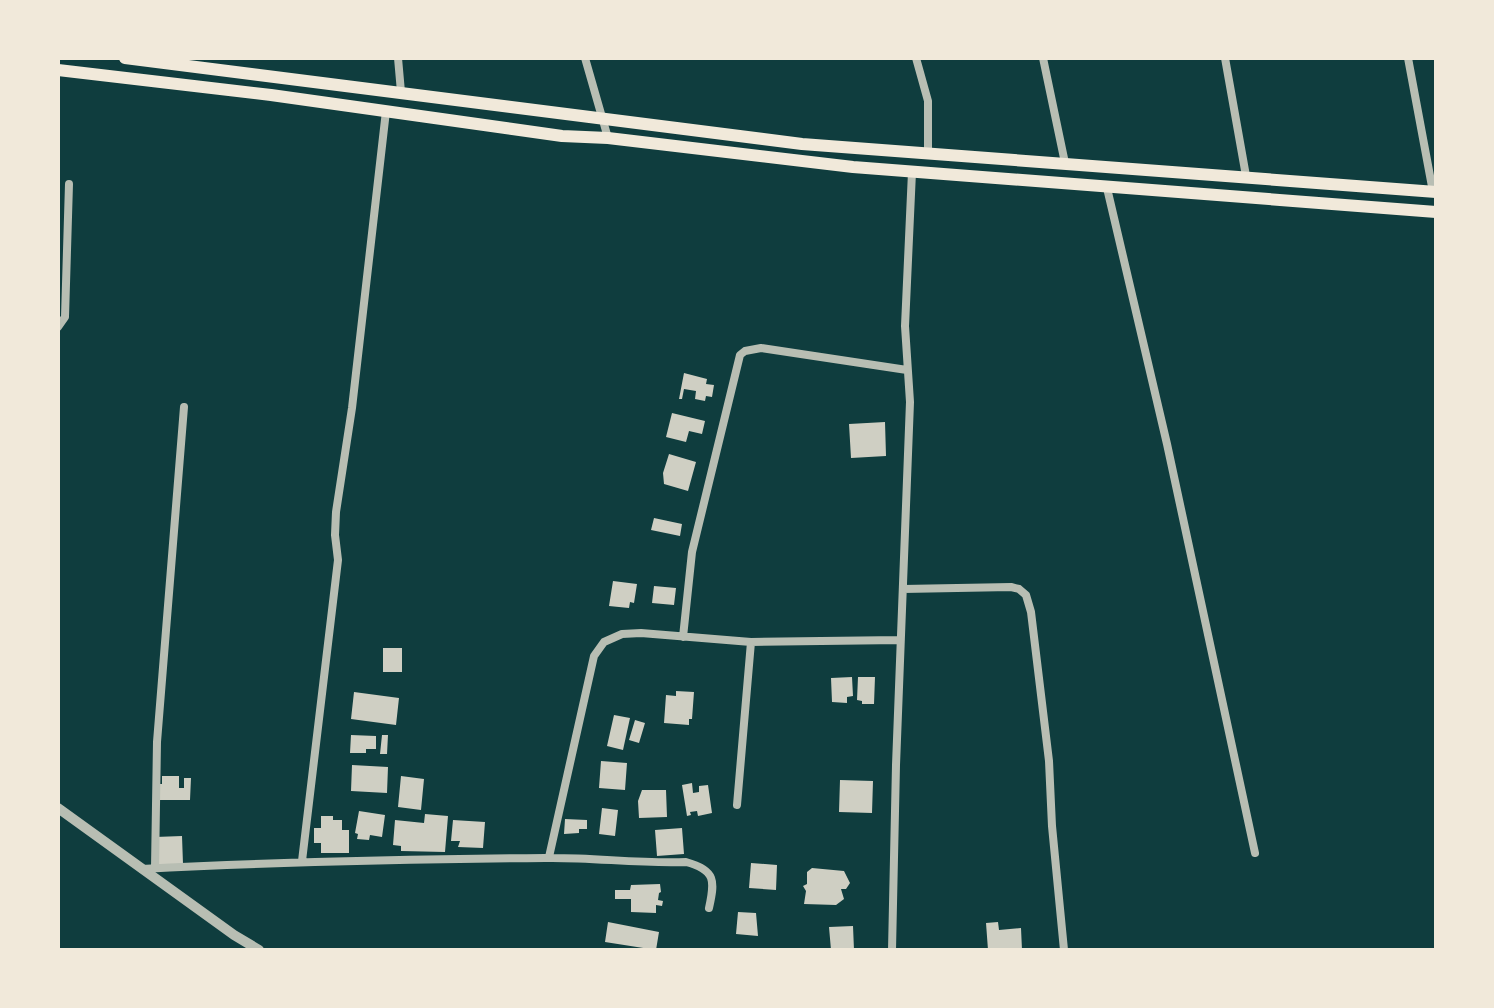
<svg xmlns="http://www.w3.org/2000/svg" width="1494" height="1008" font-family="'Space Grotesk',sans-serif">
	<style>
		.building { fill: #cfcfc3 }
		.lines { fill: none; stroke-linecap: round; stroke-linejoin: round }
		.minor { stroke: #b8beb3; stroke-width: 8 }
		.tertiary { stroke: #b8beb3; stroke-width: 10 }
		.secondary { stroke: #f1e9da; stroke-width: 12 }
	</style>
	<rect width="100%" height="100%" fill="#0f3d3e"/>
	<path class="building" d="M684 373 707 379 706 384 714 385 712 397 706 396 705 401 695 399 696 391 684 389 682 399H679Z
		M672 413 705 421 702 434 689 431 686 442 666 437Z
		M885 422 886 456 851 458 849 424Z
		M669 454 696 462 688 491 664 484 663 473Z
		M654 518 682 524 680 536 651 530Z
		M613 581 637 584 634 603 630 602 629 608 609 606Z
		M654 586 676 588 674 605 652 603Z
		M383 648H402V672H383Z
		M852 677 853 696 847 697V703L832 702 831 678Z
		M858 677H875L874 704H862V701L857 700Z
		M676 691 694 692 692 719H689V725L664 723 666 695 676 696Z
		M354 692 399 698 396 725 351 719Z
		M614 715 630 718 623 750 607 746Z
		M635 720 645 723 639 743 629 740Z
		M351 735 376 736V749H366V753H350Z
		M382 735H388L387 754H380Z
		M601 761 627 763 625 790 599 788Z
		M352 765 388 767 387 793 351 791Z
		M162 776H179V788H184V778H191L190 800H159V784H162Z
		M401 776 424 779 421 810 398 807Z
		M840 780 873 781 872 813 839 812Z
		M692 783 693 793 699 792V786L708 785 712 813 698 816 697 811 690 812 691 815 687 816 682 785Z
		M642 790H666L667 817 639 818 638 801Z
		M602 808 618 810 615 836 599 834Z
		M359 811 385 815 382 837 370 835 369 840 357 839 358 834 355 833Z
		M425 814 448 816 445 852 401 851V846L393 845 395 820 424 823Z
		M321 816H333V820H342V830H349V853H321V843H314V828H321Z
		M565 819 587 820V829H579V833L564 834Z
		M453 820 485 822 483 848 458 847 460 841H451Z
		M682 828 684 854 657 856 655 830Z
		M182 836 183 864 157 865 155 837Z
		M751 863 777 865 776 890 749 888Z
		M812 868 844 871 850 883 846 889H841L844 899 836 905 804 904 806 891 803 886 807 884V872Z
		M660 884 661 892 659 893 658 900 663 901 662 906 656 905V913L631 912V899H615V890H630L631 885Z
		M738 912 756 913 758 936 736 934Z
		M608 922 659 932 656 950 605 942Z
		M998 922 999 930 1021 928 1022 950H988L986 923Z
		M853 926 854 950H831L829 927Z"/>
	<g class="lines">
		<path class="minor" d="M398 58 401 92
			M585 58 608 138
			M916 58 928 101V153
			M1043 58 1065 163
			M1225 58 1246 176
			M1408 58 1433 192
			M1107 188 1167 444 1255 853
			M58 327 65 317 69 184
			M903 589 1011 587 1019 589 1026 595 1031 612 1049 761 1052 826 1064 950
			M683 637 692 552 740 355 745 351 761 348 907 370
			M737 805 751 642
			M549 857 594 656 604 642 622 634 641 633 751 642 900 640
			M302 861 338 560 335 535 336 512 352 408 386 111
			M155 868 157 742 184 407
			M142 869C277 862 411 859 545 858 592 857 639 864 686 862 716 870 715 881 709 908
			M892 950 896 765 910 402 905 326 912 172"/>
		<path class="tertiary" d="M58 808 234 935 259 950"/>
		<path class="secondary" d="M125 58 802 144 1436 192
			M58 70 271 95 562 136 608 138 853 167 1436 212"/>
	</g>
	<rect width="1494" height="1008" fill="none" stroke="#f1e9da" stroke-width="120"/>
</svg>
